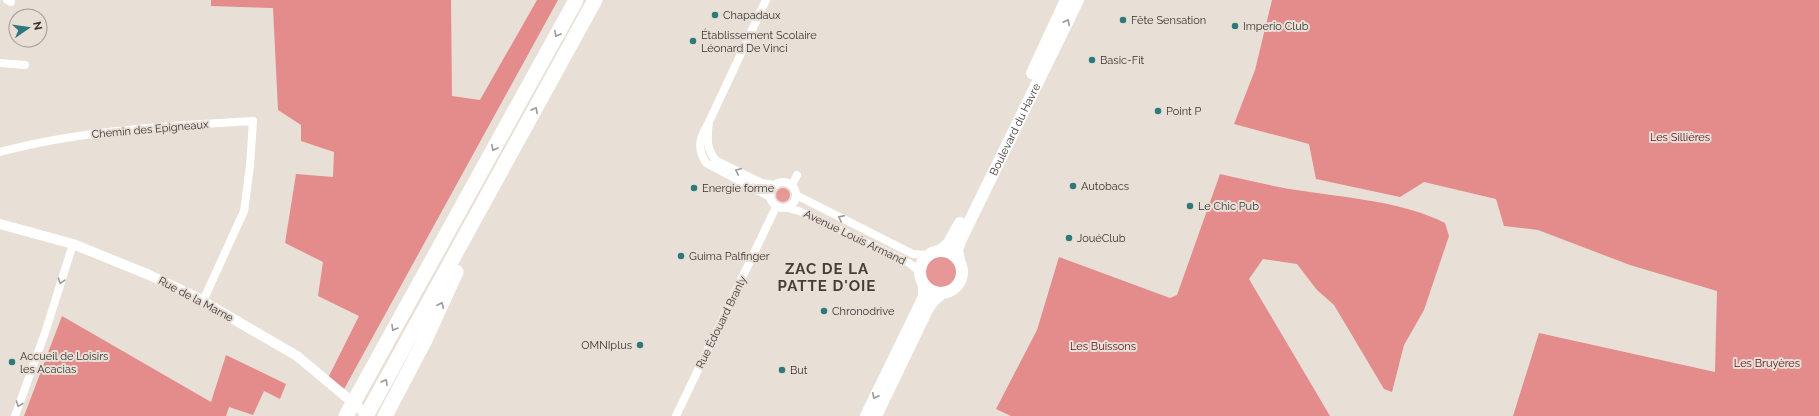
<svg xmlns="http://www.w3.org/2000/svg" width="1819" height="416" font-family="Raleway,sans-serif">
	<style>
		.green { fill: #e69796 }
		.forest { fill: #e48b8c }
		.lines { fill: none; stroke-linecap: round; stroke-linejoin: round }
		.minor { stroke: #fff; stroke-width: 8 }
		.tertiary { stroke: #fff; stroke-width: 10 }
		.secondary { stroke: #fff; stroke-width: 12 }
		.motorway { stroke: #fff; stroke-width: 15 }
		.oneway { stroke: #9c9a98 }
		.poi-dot { fill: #2f787b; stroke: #e8dfd6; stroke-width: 1.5 }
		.labels { text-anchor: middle; stroke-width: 4; stroke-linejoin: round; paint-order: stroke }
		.poi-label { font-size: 11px; fill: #383532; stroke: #e8dfd6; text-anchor: start }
		.street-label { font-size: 11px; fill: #383532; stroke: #e8dfd6 }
		.park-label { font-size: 11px; fill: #5f111a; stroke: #e8dfd6 }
		.district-label { font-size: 15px; font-weight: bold; letter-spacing: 1px; fill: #453f37; stroke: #e8dfd6 }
	</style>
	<rect width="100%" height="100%" fill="#e8dfd6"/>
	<path class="green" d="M776 195a7 7 0 1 1 14 0a7 7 0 1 1-14 0Z
		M924 272a17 17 0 1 1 34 0a17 17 0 1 1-34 0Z"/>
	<path class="forest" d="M211 0H451L452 96 480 100 537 0H558L343 391 328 378 359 316 318 296 323 262 285 243 296 174 333 177 334 152 301 141V125L278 110 273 8 211 6Z
		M1272 0H1819V416H1513L1539 333 1715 372 1717 291 1630 265 1538 230 1504 226 1496 199 1424 182 1400 197 1316 179 1309 144 1234 124 1255 70Z
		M1220 174C1247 180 1275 187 1303 191 1349 198 1404 202 1445 223L1449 236 1424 310 1404 345 1392 392 1384 389 1334 305 1317 290 1297 264 1263 259 1249 279 1330 416H1011L996 409 1037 330 1059 257 1170 298 1177 295Z
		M62 316 211 402 226 355 286 384 280 399 264 391 253 415 229 407 226 416H24Z"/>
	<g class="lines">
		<path class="minor" d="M7 0 11 2
			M0 63 25 65
			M709 122 766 0
			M0 152C83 130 168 126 253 121L250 166 244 211 203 301
			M770 195a13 13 0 1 1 26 0a13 13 0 1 1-26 0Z
			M792 185 797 175
			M796 195 913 254 927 255
			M770 197 706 163C696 147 700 137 709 122 707 137 706 151 717 161L762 183 775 185
			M788 208 799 211 909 263 919 271
			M15 416 46 330 73 244
			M676 416 776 207"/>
		<path class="tertiary" d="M0 224 73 244 147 274 194 296 297 356 369 416"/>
		<g class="secondary">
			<path d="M1032 73 1066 0"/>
			<path d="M941 250 949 243 960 223"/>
			<circle cx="941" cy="272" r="21"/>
			<path id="s1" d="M959 260 957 250 961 239 1078 0"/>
			<path d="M866 416 922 301 924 296V285"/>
			<path d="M876 416 928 308 933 301 942 293"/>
		</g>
		<path class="motorway" d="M346 416 576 0
			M366 416 595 0
			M385 416 425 340 456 272"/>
	</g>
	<defs><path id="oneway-chevron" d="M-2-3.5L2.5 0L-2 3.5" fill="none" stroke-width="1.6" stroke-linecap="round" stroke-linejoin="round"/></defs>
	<g class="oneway">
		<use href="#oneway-chevron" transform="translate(1067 22) rotate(-63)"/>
		<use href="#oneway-chevron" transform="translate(557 34) rotate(119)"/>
		<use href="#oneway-chevron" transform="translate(535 110) rotate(-61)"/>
		<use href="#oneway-chevron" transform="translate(494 148) rotate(119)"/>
		<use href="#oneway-chevron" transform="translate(738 171) rotate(-155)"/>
		<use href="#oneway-chevron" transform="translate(841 218) rotate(-153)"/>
		<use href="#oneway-chevron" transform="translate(61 281) rotate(108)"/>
		<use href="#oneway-chevron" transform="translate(441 305) rotate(-65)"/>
		<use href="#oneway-chevron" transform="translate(394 328) rotate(120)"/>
		<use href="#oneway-chevron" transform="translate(385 382) rotate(-61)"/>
		<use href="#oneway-chevron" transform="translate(875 396) rotate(116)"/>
		<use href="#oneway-chevron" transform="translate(19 404) rotate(110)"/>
	</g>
	<g class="poi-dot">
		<circle cx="715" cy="15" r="4"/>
		<circle cx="1123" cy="20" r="4"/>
		<circle cx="1235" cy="26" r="4"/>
		<circle cx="693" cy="41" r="4"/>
		<circle cx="1092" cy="60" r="4"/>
		<circle cx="1158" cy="111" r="4"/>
		<circle cx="1073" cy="186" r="4"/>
		<circle cx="694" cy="188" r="4"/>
		<circle cx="1190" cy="206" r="4"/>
		<circle cx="1069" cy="238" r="4"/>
		<circle cx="681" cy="256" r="4"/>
		<circle cx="824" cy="311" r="4"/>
		<circle cx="640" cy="345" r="4"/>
		<circle cx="12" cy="362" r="4"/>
		<circle cx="782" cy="370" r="4"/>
	</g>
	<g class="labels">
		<g class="poi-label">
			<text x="723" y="19">Chapadaux</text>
			<text x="1131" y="24">Fête Sensation</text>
			<text x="1243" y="30">Imperio Club</text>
			<text x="701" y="39">Établissement Scolaire<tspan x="701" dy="13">Léonard De Vinci</tspan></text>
			<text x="1100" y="64">Basic-Fit</text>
			<text x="1166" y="115">Point P</text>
			<text x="1081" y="190">Autobacs</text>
			<text x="702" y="192">Energie forme</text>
			<text x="1198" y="210">Le Chic Pub</text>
			<text x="1077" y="242">JouéClub</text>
			<text x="689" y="260">Guima Palfinger</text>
			<text x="832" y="315">Chronodrive</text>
			<text x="632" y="349" text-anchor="end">OMNIplus</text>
			<text x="20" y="360">Accueil de Loisirs<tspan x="20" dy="13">les Acacias</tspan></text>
			<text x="790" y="374">But</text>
		</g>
		<g class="street-label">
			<text transform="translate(150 129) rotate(-5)" y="4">Chemin des Epigneaux</text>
			<text dy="4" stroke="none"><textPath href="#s1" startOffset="144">Boulevard du Havre</textPath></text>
			<text transform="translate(855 237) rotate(26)" y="4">Avenue Louis Armand</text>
			<text transform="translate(196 299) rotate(28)" y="4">Rue de la Marne</text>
			<text transform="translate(721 322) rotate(-64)" y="4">Rue Édouard Branly</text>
		</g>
		<g class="park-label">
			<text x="1680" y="141">Les Sillières</text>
			<text x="1103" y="350">Les Buissons</text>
			<text x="1767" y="367">Les Bruyères</text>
		</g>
		<g class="district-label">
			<text x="827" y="274">ZAC DE LA<tspan x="827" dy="17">PATTE D'OIE</tspan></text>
		</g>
	</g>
	<g transform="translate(28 28) rotate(77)"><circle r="19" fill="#e8dfd6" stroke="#a29b94"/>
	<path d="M0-3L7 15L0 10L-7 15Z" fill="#2f787b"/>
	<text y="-6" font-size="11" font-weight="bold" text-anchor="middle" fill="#383532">N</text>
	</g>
</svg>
